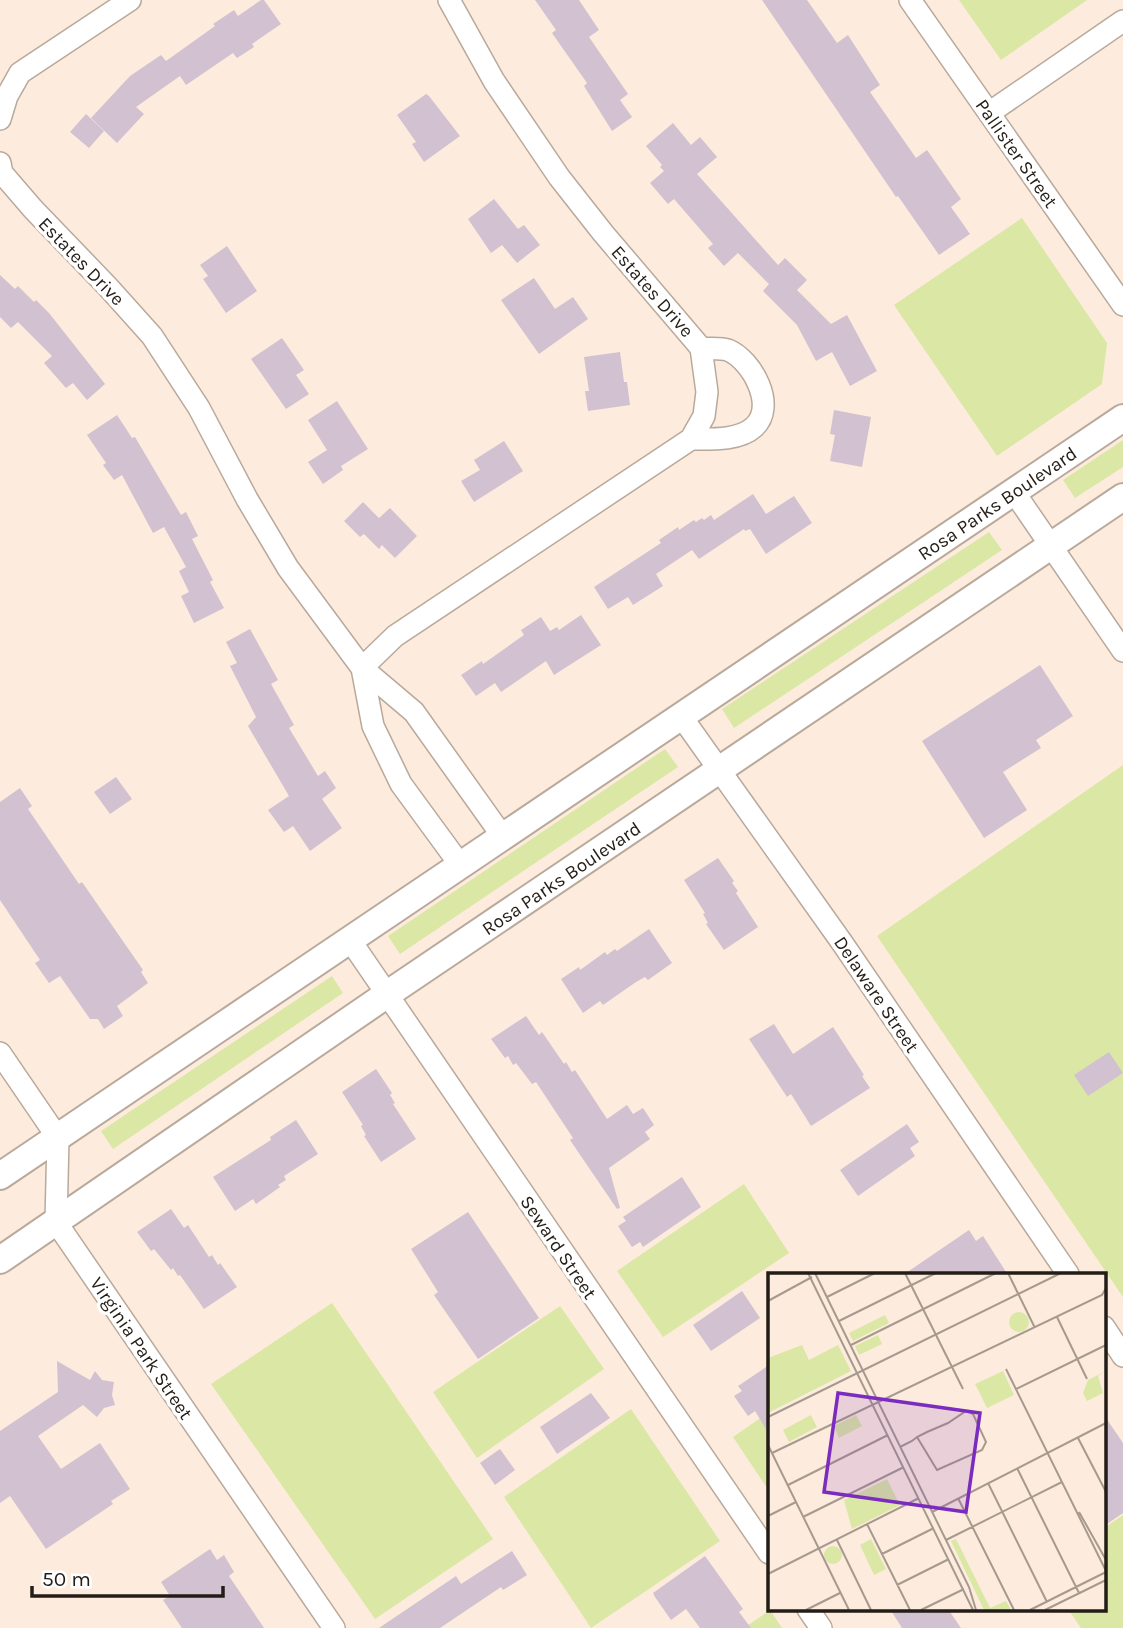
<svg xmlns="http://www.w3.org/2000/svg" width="1123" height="1628" font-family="Karla,sans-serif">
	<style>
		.green { fill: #dbe7a5 }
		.building { fill: #d1c1d1 }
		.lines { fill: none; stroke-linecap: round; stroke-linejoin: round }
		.minor-casing { stroke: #b8a99b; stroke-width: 24 }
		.tertiary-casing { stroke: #b8a99b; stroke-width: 30 }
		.minor { stroke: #fff; stroke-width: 21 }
		.tertiary { stroke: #fff; stroke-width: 26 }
		.labels { text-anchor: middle; stroke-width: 7; stroke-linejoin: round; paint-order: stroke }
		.street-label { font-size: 19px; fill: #231d17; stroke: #fff }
		.inset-road { fill: none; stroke: #a6998e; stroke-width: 2 }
		.view { fill: #7b2cbf; fill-opacity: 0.15; stroke: #7b2cbf; stroke-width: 3.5 }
		.inset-edge { fill: none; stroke: #231d17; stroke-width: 3.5 }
	</style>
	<rect width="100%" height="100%" fill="#fdecdd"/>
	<path class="green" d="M959 0H1087L1001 60Z
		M1022 218 1107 343 1102 384 997 456 894 305Z
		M1123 440V467L1075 498 1063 480Z
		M989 532 1002 550 734 728 722 709Z
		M665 749 678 767 400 954 388 936Z
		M1123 765V1297L877 936Z
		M332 976 343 993 113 1149 101 1131Z
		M744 1184 789 1253 663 1337 617 1271Z
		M332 1303 493 1539 375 1619 211 1384Z
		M560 1306 604 1369 477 1458 433 1392Z
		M631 1409 720 1541 591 1628 504 1497Z
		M769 1412V1491L733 1437Z
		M1123 1515V1628H1081L1068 1609H1104V1528Z
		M770 1610 782 1628H744Z"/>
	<path class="building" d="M261 0H264L281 24 252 44 254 47 237 58 233 53 186 85 180 76 136 107 144 114 117 143 91 118 130 76 161 55 166 61 215 26 213 24 234 10 238 16Z
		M535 0H579L599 30 589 37 628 94 620 100 632 117 612 131 584 86 587 83 552 33 556 30Z
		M762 0H807L837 43 848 35 880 85 870 92 916 158 927 150 961 199 951 207 970 234 939 255 898 196 896 197Z
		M426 94 429 96 460 136 424 162 412 144 416 142 397 115Z
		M86 114 104 131 89 148 70 132Z
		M673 123 691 145 700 137 717 157 697 174 778 265 785 258 807 280 797 290 831 324 847 315 877 371 850 386 832 352 816 361 797 325 763 291 769 284 738 253 724 266 708 248 713 244 674 199 668 204 650 183 664 171 660 167 662 165 646 146Z
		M494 199 518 229 524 225 540 245 517 263 502 245 491 253 468 219Z
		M227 246 257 291 226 313 203 279 208 276 200 265Z
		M0 275 15 289 18 286 34 302 36 300 49 313 105 384 87 400 73 383 66 388 44 363 52 356 18 322 11 328 0 317Z
		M534 278 555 309 573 297 588 319 539 354 501 300Z
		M282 338 304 370 296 375 309 394 286 409 251 359Z
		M620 352 624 382H627L630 405 588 411 585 391H589L584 357Z
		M337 401 368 449 341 466 343 470 323 484 308 462 327 450 308 420Z
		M834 410 871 417 862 467 830 461 835 435 830 434Z
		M117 415 132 438 135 437 181 515 186 512 198 536 192 539 213 580 210 582 224 608 194 623 181 596 189 592 179 571 186 567 164 527 153 533 122 475 114 480 103 465 106 463 87 435Z
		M504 441 523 471 474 502 461 481 480 470 474 460Z
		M753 494 766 514 794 496 812 523 766 554 750 529 745 531 744 529 699 559 692 550 656 574 663 586 633 605 628 597 608 609 594 587 661 543 659 540 678 527 679 530 694 520 696 522 702 518 704 520 711 515 714 520Z
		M363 502 379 518 390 508 417 536 395 558 382 545 379 549 364 534 360 537 344 521Z
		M581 615 601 645 554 675 546 661 501 692 495 683 476 696 461 675 482 661 483 664 524 635 521 630 541 617 550 631 557 627 559 630Z
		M250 629 278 680 271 684 294 725 289 728 318 776 325 771 336 788 322 799 342 828 310 851 293 826 284 832 268 810 289 796 248 726 256 717 230 666 237 663 226 642Z
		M1040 665 1073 716 1036 740 1041 748 1003 772 1027 810 984 838 922 741Z
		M116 777 132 799 110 814 94 792Z
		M20 788 32 806 28 809 79 884 82 882 143 970 141 972 148 983 117 1006 123 1016 104 1029 98 1019H90L60 976 49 983 35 963 40 960 0 900V802Z
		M718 858 734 881 732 883 738 891 736 893 758 927 724 950 706 924 708 923 703 914 705 913 684 880Z
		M649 929 672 963 648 980 645 977 636 982 603 1005 600 1001 583 1013 561 979 579 967 580 970 605 952 607 955 615 949 617 951Z
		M526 1016 539 1035 542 1032 564 1064 566 1062 572 1072 575 1070 607 1119 627 1105 633 1114 643 1108 654 1125 645 1132 650 1139 609 1168 620 1208 617 1209 570 1140 573 1138 536 1082 532 1084 516 1063 513 1065 508 1056 505 1058 491 1039Z
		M774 1024 793 1054 833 1027 864 1075 862 1076 870 1088 811 1126 791 1094 787 1097 749 1039Z
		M1109 1052 1123 1073 1088 1096 1074 1075Z
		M376 1069 392 1093 390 1095 395 1103 393 1104 416 1139 381 1162 364 1136 366 1135 361 1126 363 1125 342 1092Z
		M296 1120 318 1154 284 1176 286 1180 278 1185 280 1187 256 1204 253 1199 235 1211 213 1177 271 1140 270 1137Z
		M907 1124 919 1142 910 1148 915 1156 858 1196 840 1170Z
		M682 1177 701 1207 643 1247 640 1242 632 1247 618 1226 626 1221 623 1217Z
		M171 1209 184 1228 188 1225 209 1257 212 1255 218 1265 220 1263 237 1287 204 1309 180 1275 178 1276 173 1268 171 1270 154 1249 151 1251 137 1232Z
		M468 1212 539 1318 478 1359 434 1295 438 1292 411 1249Z
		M969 1230 976 1241 983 1236 1008 1275H903Z
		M742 1291 760 1318 711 1351 693 1325Z
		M57 1361 90 1380 95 1371 102 1380 114 1382 112 1395 115 1405 104 1408 97 1417 83 1405 38 1436 61 1469 100 1443 130 1489 111 1501 113 1504 46 1549 10 1496 0 1503V1431L58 1392Z
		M769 1365V1434L755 1411 748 1416 734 1396 742 1391 738 1386Z
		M591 1393 610 1418 557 1454 540 1427Z
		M1104 1415 1123 1443V1513L1104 1526Z
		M500 1449 515 1470 495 1485 480 1463Z
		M210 1549 217 1560 224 1555 234 1572 229 1576 264 1628H182L163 1600 170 1596 161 1582Z
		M512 1551 527 1575 503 1590 501 1587 440 1628H379L456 1576 461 1584Z
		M705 1556 743 1609 739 1612 751 1628H700L686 1609 671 1620 655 1597 653 1593Z
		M890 1609H948L961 1628H902Z"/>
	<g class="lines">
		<defs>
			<path id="minor" d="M910 0 1123 305
				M989 113 1123 21
				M0 119 7 96 20 73 130 0
				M0 163 2 173 33 209 108 287 152 336 199 408 247 499 288 568 362 668 414 712 503 837
				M691 439C709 439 739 441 754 427 777 406 752 360 728 350 721 348 709 349 701 348
				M1014 492 1123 651
				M362 668 395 636 691 439 704 416 707 392 701 348 603 233 559 177 494 81 449 0
				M362 668 373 726 401 784 461 866
				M681 716 843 944 1068 1274
				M350 940 769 1553
				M0 1053 58 1138 56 1222 334 1628
				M1104 1327 1123 1356
				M808 1609 821 1628"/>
			<path id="tertiary" d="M0 1176 1123 418
				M0 1260 386 995 1123 497"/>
		</defs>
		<use href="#minor" class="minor-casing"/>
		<use href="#tertiary" class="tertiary-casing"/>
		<use href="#minor" class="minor"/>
		<use href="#tertiary" class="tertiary"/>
	</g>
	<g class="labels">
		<g class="street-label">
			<text transform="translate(1017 153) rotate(55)" y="7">Pallister Street</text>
			<text transform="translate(82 261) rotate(46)" y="7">Estates Drive</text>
			<text transform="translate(653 291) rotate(49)" y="7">Estates Drive</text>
			<text transform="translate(997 503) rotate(-34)" y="7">Rosa Parks Boulevard</text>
			<text transform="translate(561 878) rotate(-34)" y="7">Rosa Parks Boulevard</text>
			<text transform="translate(877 994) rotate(56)" y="7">Delaware Street</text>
			<text transform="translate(559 1247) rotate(56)" y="7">Seward Street</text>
			<text transform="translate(142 1348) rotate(56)" y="7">Virginia Park Street</text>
		</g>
	</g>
	<g transform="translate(768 1273)">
		<rect width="338" height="338" fill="#fdecdd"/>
		<path d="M241 49a10 10 0 1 1 20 0a10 10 0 1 1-20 0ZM117 42 121 50 85 68 81 60ZM110 62 114 71 91 82 87 73ZM34 72 41 87 70 72 83 98 0 140V85ZM235 98 246 122 219 135 207 111ZM338 98 330 103 335 120 319 128 315 120 320 107ZM43 142 49 154 21 169 15 157ZM88 142 94 153 71 165 66 153ZM119 206 132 232 84 256 76 227ZM103 266 118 296 106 302 92 272ZM188 266 222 335 238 328 243 337H216L183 268ZM56 282a9 9 0 1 1 18 0a9 9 0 1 1-18 0Z" fill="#dbe7a5"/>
		<path class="inset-road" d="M40 0 205 337M47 0 201 314 208 337M137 0 195 116M240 0 267 55M59 24 107 0M0 28 44 4M289 44 319 106M71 48 168 0M83 72 228 0M238 96 338 298M248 116 338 72M0 144 293 0M310 165 338 219M0 172 81 337M132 174 144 168 149 164 159 159 180 150 198 138 205 141 218 169 214 177 169 197 149 164M4 180 334 22 338 15M249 195 311 320M220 210 279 329M20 212 120 162M190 225 246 337M164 239 338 150M311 239 338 287M0 243 28 229M35 244 136 194M99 251 142 337M69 267 103 337M178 267 294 209M114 281 166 255M0 301 151 225M129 312 181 286M38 337 72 320M153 337 196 316M262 337 338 299M277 337 338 307"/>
		<path class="view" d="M70 120 212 140 198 239 56 219Z"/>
		<rect width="338" height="338" class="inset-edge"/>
	</g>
	<path d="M32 1586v10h191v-10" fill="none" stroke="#231d17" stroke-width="3.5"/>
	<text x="42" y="1586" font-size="21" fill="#231d17" stroke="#ffffff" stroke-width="5" paint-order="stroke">50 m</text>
</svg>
